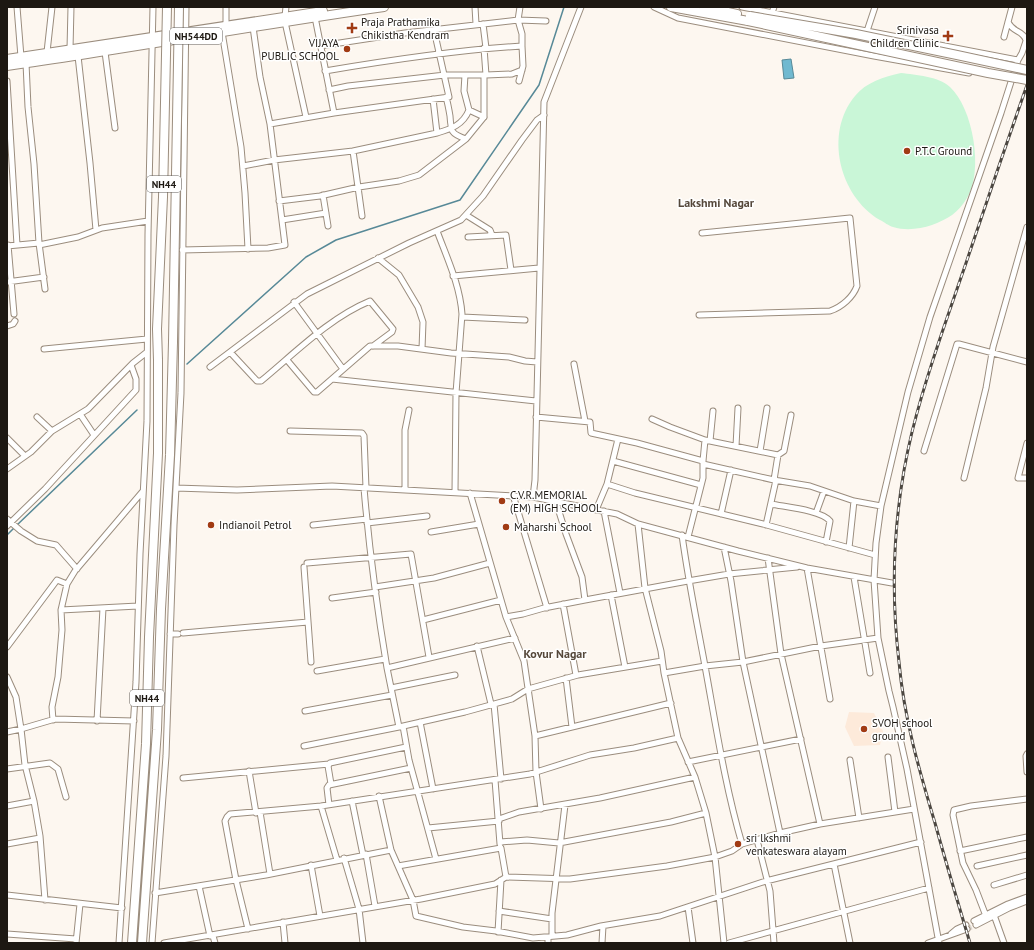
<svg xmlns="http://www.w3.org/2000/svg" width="1034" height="950" font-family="'PT Sans',sans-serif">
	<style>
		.education { fill: #fdeada }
		.green { fill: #c9f6d7 }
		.water { fill: #70b9d0; stroke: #578997 }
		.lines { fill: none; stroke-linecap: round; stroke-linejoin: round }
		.stream { stroke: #578997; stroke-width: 1.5 }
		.minor-tunnel { stroke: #dbd6cf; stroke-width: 5; stroke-dasharray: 5 2.5; stroke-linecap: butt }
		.minor-casing { stroke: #9b8d7e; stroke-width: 7 }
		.highway-casing { stroke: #9b8d7e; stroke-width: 10 }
		.minor { stroke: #fff; stroke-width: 5 }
		.highway { stroke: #fff; stroke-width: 8 }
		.rail-casing { stroke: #4c4741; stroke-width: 3 }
		.rail { stroke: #fff; stroke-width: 1.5; stroke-dasharray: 4.5; stroke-linecap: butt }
		.highway-bridge-casing { stroke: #9b8d7e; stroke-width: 10; stroke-linecap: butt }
		.highway-bridge { stroke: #fff; stroke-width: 8 }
		.poi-dot { fill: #a13b14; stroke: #fff; stroke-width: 1.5 }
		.labels { text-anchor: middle; stroke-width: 3; stroke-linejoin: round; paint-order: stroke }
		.shield { fill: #fff; stroke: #615d59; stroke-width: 1 }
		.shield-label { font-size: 10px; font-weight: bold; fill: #1d1812 }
		.poi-label { font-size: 11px; fill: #1d1812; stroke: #fff; text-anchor: start }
		.neighbourhood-label { font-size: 12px; font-weight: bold; fill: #55483b; stroke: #fff }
	</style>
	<rect width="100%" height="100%" fill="#fdf7f0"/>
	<path class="education" d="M849 712 874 713 883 731 880 745 854 746 845 727Z"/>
	<path class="green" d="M901 73C916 75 938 76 950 87 973 108 984 171 967 198 958 213 948 219 932 225 920 229 906 231 893 227 889 226 884 222 880 220 839 196 824 133 855 96 866 82 884 77 901 73Z"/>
	<path class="water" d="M791 59 794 78 784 79 782 60Z"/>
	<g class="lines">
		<path class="stream" d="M187 364 306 257 336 240 460 200 539 85 564 7
			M17 525 137 410
			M7 535 14 528"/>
		<path class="minor-tunnel" d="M967 929 976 925"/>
		<defs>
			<path id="minor" d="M17 7 21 57
				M475 7 476 24
				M654 7 678 18 874 56 969 73
				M742 7 1018 60
				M772 13 774 7
				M285 16 286 7
				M315 17 334 113 449 97 434 30
				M285 22 306 117
				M1008 22C1014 34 1022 29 1026 40
				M483 24 486 48
				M226 25V7
				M867 31 875 7
				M222 32 241 147 245 193 248 249
				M1004 37 1012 7
				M320 46 405 33 518 20 520 7
				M70 49 71 7
				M47 52 52 7
				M105 52 115 128
				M78 56 90 163 96 230
				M26 63 28 107 34 164 39 243 45 289
				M325 71C390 60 456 50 522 46V34L518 20 546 21
				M484 75V117
				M486 75 512 74 522 70
				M7 81 17 245
				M519 81 523 66 522 46
				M329 90 348 86 445 75H486L484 48
				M446 97C448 104 449 110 450 116 451 132 451 134 466 139
				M270 124 334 113
				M437 133C451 129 463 125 469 110
				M353 151 437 133 433 99
				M243 166 274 160 353 151 362 216
				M323 195 328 226
				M279 201 320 196 359 187 399 181 419 175 466 139 484 117 469 110 464 91 465 75
				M466 215 490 230 492 235
				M282 220 326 213
				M437 231C447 258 460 285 462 314L456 393 455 492
				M468 237 506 235 511 270
				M8 245 14 314
				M39 245 78 237 102 228 148 221
				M7 246 39 243
				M182 250 268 248 285 245 270 124 260 77 253 27
				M378 258 399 275 418 307 423 322 422 349
				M453 276 539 268
				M7 282 44 277
				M294 302 343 369
				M699 315 830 311C842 307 853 297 857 286L850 218 702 233
				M462 317 525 320
				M7 326 13 324 15 321
				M44 349 147 339
				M230 352 257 381H261C295 353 329 318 370 301L393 329 392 332 373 346
				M287 360 314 392H317L332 379
				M574 364 585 421
				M210 367 307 294 409 243 461 220 483 196 522 140 537 120 544 115
				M536 401 332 379 370 346H398L451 353 509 357 525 361 537 362
				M80 414 94 435
				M37 417 52 431
				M536 417 590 422 591 433 637 443 703 461 705 440 778 455 774 480 810 486 854 501 881 506
				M652 419 670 427 705 440
				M290 431 362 433 364 436 366 488
				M7 438 25 456
				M710 441 713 411
				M1027 443 1018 478H1027
				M736 446 738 408
				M760 451 767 408
				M924 451 957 344H959L1027 362
				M778 455 784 451 791 415
				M613 461 701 485
				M703 464 774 480
				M7 469 31 452 52 431 88 409 133 363 147 352
				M964 478 986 388 993 347 1027 227
				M607 484 618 439
				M176 488 237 490 332 486 533 497 617 514 638 524 738 551 807 568 892 583
				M364 488C369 548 377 608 387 668L515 638
				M405 490V430L409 410
				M470 493 506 617 524 661 535 736 671 703
				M513 495 547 608
				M533 497 535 480 544 102 581 7
				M556 502 566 534 582 577 585 600
				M771 504C785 507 821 510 830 521L826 542
				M596 510 607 484 635 493 763 524 875 555
				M604 511 620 593
				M816 513 824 491
				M721 514 731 470
				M7 519 21 531 37 541 56 545 77 569
				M367 523 427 516
				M638 524 645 588 661 651 664 673 678 738 695 777 706 813 715 857 724 943
				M313 525 367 519
				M766 525 776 480
				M7 526 45 489 136 390V379L131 365
				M431 532 479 524
				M682 535C688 579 697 623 705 666 716 726 725 786 742 844
				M688 537 703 478V461
				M724 547 731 581 743 662 780 833
				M849 548 854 501
				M768 558 781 654 820 824
				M307 563 411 554 429 657
				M304 567 311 662
				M807 568 830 699
				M854 577 870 673
				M375 587 434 578 490 563
				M611 595 625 667
				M332 598 376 592
				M563 604 576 675
				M61 610 138 606
				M506 617 523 614 544 608 585 600 688 581 729 574 797 567
				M423 620 501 600
				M183 633 308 622
				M170 634H178
				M477 646 491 704
				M7 647 57 580 67 584
				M387 668 399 727
				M317 671 385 659
				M664 673 705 666 743 662 821 646 878 638
				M7 677 16 697 21 729 55 719 134 721
				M566 678 572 727
				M391 688 455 675
				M494 704 501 779
				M305 711 392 695
				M53 720 52 707 58 677 62 630 61 610 67 584 75 571 143 491
				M97 721 103 608
				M420 722 433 789
				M403 726 409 760 436 859
				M7 732 21 729 25 765 34 801 40 836 45 900
				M535 736 536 772 541 809
				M304 746 399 727 465 712 512 699 528 689 578 675 662 661
				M1027 754 1026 756 1027 772
				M888 757 895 812
				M850 760 859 818
				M688 762 801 739
				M7 769 50 763 58 769 66 797
				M249 771 256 813
				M183 778 329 764
				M495 780 500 844
				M331 784 328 766 330 763 406 747
				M379 796 391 850
				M352 801 363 855
				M329 805 327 788 329 785 411 768
				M7 806 34 801
				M321 806 337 860
				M260 812 270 874
				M499 819 519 812 600 798 695 777
				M428 828 499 821
				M757 840 770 891 774 943
				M500 842 527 840 559 843 671 822 706 813
				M7 844 40 838
				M960 851 1027 837
				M366 854 375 906
				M344 858 359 909 363 943
				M834 864 850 943
				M311 865 320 916
				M398 866 501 848 506 877
				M977 866 1027 855
				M994 885 1027 875
				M199 886 210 936
				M155 893 266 875 391 850 413 900 416 916 463 927 496 931 533 938 567 935 601 926 660 916 766 881 921 842
				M7 895 122 908
				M688 907 693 943
				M499 911 552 919
				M994 915 1004 943
				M986 916 976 890 963 863 953 815 954 810 971 806 1027 799
				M974 921 1008 904 1027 897
				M283 922 285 943
				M976 925 1009 908 1027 901
				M248 929 236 880 225 821 227 817 230 814 321 806 530 774 590 755 634 748 678 738
				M498 932 501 880
				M7 934 76 939
				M951 934 957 929 966 925
				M213 936 215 943
				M552 936V913L565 805
				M548 937V943
				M76 943 80 904
				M119 943 136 682 140 554 147 421 148 234 153 7
				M152 943 166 756 174 525 181 393 186 7
				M164 943 421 899 495 884 506 877 570 879 667 866 715 857 732 851 742 844 780 833 820 824 914 809
				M602 943 603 926
				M729 943 929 888
				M928 943 967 929
				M939 943 907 769 893 707 889 691 878 638 874 580 876 543 881 506 908 392 930 317 1001 113 1018 60 1022 53 1027 38"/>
			<path id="highway" d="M671 7 748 21
				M704 7 737 14
				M7 59 323 11
				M7 66C133 48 258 25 384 7
				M132 943 146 744 149 637 158 453V360
				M142 943 157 730 161 609 170 455 173 342"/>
		</defs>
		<use href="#minor" class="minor-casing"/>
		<use href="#highway" class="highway-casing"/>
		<use href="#minor" class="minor"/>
		<use href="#highway" class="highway"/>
		<defs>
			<path id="rail" d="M970 943C958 903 946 863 935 823 919 770 904 718 899 662 890 586 894 507 912 432 926 376 946 321 965 266 985 206 1006 145 1027 85"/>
		</defs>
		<use href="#rail" class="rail-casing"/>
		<use href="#rail" class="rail"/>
		<defs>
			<path id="highway-bridge" d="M750 16 856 34 957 55 1027 70
				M748 21 988 73 1027 80
				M173 342 179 7
				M158 360 157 329 163 197 167 7"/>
		</defs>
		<use href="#highway-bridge" class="highway-bridge-casing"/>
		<use href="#highway-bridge" class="highway-bridge"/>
	</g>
	<g class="poi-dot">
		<path d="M350 22h4v4h4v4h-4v4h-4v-4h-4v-4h4z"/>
		<path d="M946 30h4v4h4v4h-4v4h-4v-4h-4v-4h4z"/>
		<circle cx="347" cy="49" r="4"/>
		<circle cx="907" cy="151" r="4"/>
		<circle cx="502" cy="501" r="4"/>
		<circle cx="211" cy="525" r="4"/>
		<circle cx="506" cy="527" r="4"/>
		<circle cx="864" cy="729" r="4"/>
		<circle cx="738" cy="844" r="4"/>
	</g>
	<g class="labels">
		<g class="shield">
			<rect x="170" y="28" width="52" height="16" rx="3"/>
			<rect x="147" y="176" width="34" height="16" rx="3"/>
			<rect x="130" y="690" width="34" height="16" rx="3"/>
		</g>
		<g class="shield-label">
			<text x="196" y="40">NH544DD</text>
			<text x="164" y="188">NH44</text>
			<text x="147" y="702">NH44</text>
		</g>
		<g class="poi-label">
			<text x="361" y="26">Praja Prathamika<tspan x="361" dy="13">Chikistha Kendram</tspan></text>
			<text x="939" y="34" text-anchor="end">Srinivasa<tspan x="939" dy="13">Children Clinic</tspan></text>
			<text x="339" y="47" text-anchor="end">VIJAYA<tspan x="339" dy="13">PUBLIC SCHOOL</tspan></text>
			<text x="915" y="155">P.T.C Ground</text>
			<text x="510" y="499">C.V.R.MEMORIAL<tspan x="510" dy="13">(EM) HIGH SCHOOL</tspan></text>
			<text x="219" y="529">Indianoil Petrol</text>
			<text x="514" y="531">Maharshi School</text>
			<text x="872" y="727">SVOH school<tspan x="872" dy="13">ground</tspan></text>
			<text x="746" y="842">sri lkshmi<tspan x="746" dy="13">venkateswara alayam</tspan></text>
		</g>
		<g class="neighbourhood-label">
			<text x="716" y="207">Lakshmi Nagar</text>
			<text x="555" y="658">Kovur Nagar</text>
		</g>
	</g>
	<rect width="1034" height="950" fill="none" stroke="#1d1812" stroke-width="16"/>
</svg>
